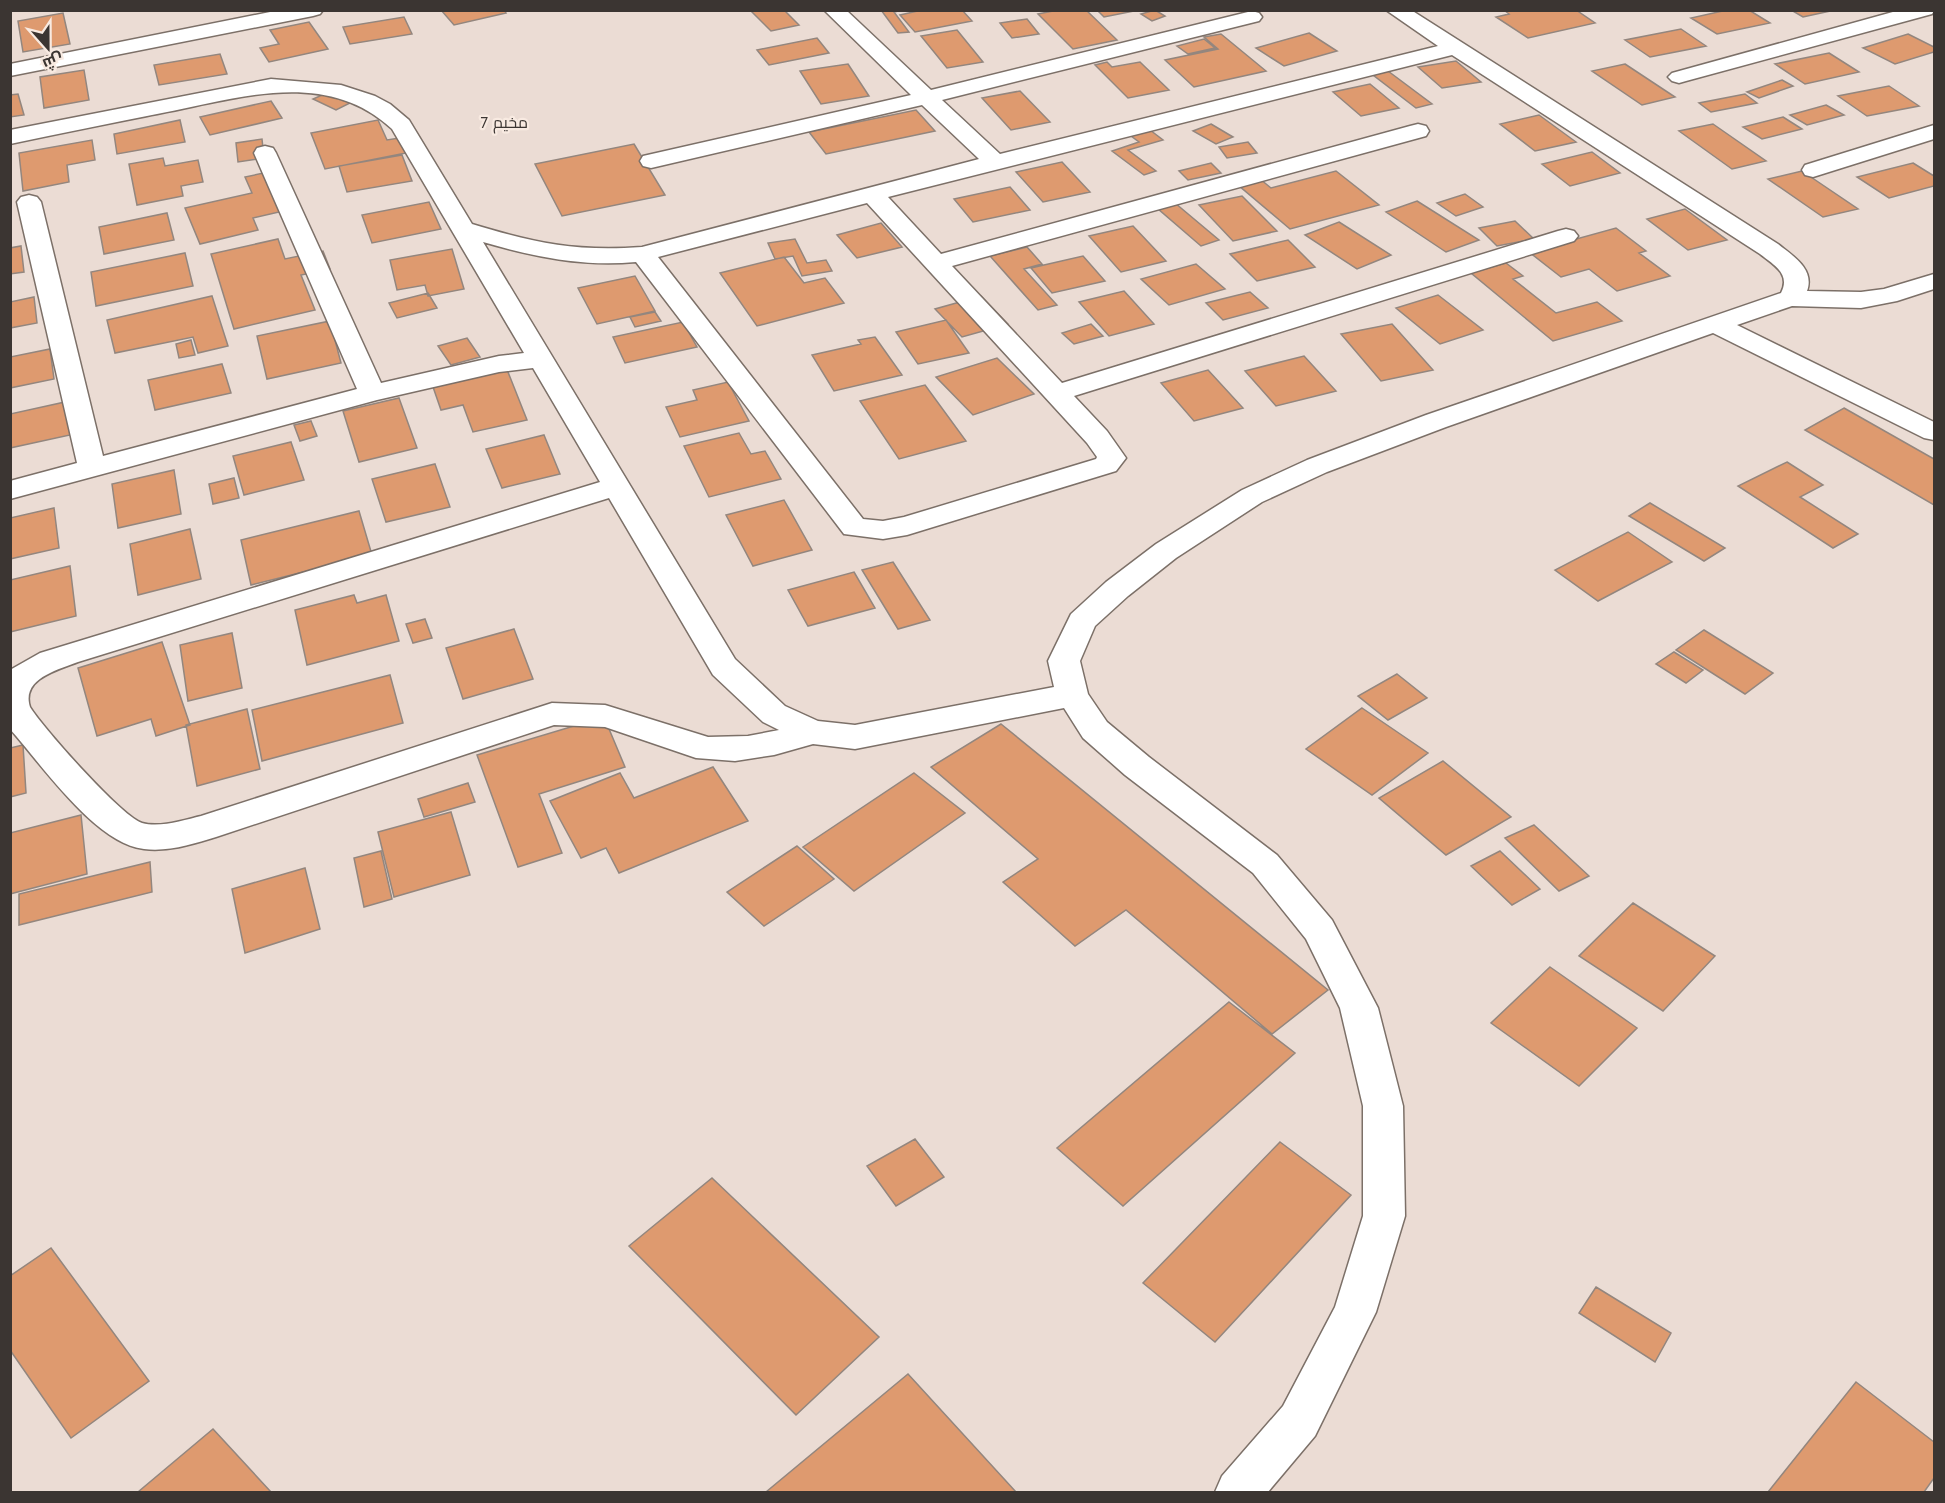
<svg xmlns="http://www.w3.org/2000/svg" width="1945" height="1503" font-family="'PT Sans',Cairo,sans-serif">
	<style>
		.building { fill: #de9a6f; stroke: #93867e; stroke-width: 1.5 }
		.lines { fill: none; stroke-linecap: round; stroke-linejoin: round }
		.minor-casing { stroke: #7c7068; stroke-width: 3 }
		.minor { fill: #fff; fill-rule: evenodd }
		.labels { text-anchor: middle; stroke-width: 4.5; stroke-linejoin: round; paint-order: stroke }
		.far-neighbourhood-label { font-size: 16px; fill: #3b3532; stroke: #f8eae1 }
	</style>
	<rect width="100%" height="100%" fill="#ebdcd4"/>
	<path class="building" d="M441 10H504L506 13 454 25Z
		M750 10H784L799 25 771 31Z
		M881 10H903L894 12 909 32 898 33Z
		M922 10H962L972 21 915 32 900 15Z
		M1058 10H1086L1117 40 1073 49 1038 14Z
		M1097 10H1139L1104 17Z
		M1155 10 1165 16 1152 21 1141 14Z
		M1504 10H1576L1595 23 1528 38 1496 17 1509 14Z
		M1727 10H1749L1770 23 1717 34 1691 18Z
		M1791 10H1835L1803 17Z
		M63 13 70 44 23 52 18 21Z
		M404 17 412 34 350 44 343 27Z
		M1027 19 1039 34 1012 38 1000 23Z
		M309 22 328 49 269 62 260 48 279 44 270 30Z
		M1681 29 1706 46 1650 57 1625 40Z
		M957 30 983 62 947 68 921 36Z
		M1309 33 1337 51 1284 66 1256 48Z
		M1221 34 1266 71 1194 87 1165 60 1218 49 1204 37Z
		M1908 34 1934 47V52L1895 64 1863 48Z
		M817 38 829 53 769 65 757 50Z
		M1204 39 1215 48 1188 54 1177 46Z
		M1829 53 1859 72 1805 84 1775 64Z
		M220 54 227 74 159 85 154 65Z
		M1456 61 1481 82 1442 88 1418 67Z
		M1107 62 1112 67 1140 62 1169 90 1128 98 1095 65Z
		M848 64 869 96 821 104 800 71Z
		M1625 64 1675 97 1642 105 1592 71Z
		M84 70 89 100 44 108 40 77Z
		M1388 71 1432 104 1416 108 1373 75Z
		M1782 80 1793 86 1759 98 1747 92Z
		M1370 84 1399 108 1361 116 1333 92Z
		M1889 86 1919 106 1867 116 1838 96Z
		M338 88 360 98 336 110 313 99Z
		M1020 91 1050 122 1011 130 982 98Z
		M18 94 24 115 10 117V95Z
		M1745 94 1757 103 1711 112 1699 103Z
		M271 101 282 118 210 135 200 117Z
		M1826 105 1844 115 1807 125 1790 115Z
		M916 110 935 131 826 154 809 132Z
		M1539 115 1576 142 1535 151 1500 124Z
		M1783 117 1802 129 1762 139 1743 127Z
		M180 120 185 142 117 154 114 134Z
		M378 120 387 140 399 138 406 153 325 169 311 133Z
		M1211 124 1233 137 1216 144 1193 131Z
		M1713 124 1766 161 1732 169 1679 131Z
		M1150 130 1163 140 1128 150 1156 171 1144 175 1112 151 1139 142 1131 136Z
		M262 139 264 158 238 162 236 143Z
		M92 140 95 160 67 165 69 182 23 191 19 153Z
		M1248 142 1257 153 1227 158 1219 147Z
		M634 144 665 195 562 216 535 164Z
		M1592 152 1620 173 1570 186 1542 164Z
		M402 155 412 181 347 192 339 166Z
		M163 158 165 166 198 160 203 182 181 186 183 196 137 205 129 164Z
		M1062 162 1090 192 1043 202 1016 172Z
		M1211 163 1221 173 1188 180 1179 171Z
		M1913 163 1934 176V186L1889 198 1857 177Z
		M273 171 292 209 253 218 258 230 200 244 185 208 252 193 245 177Z
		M1336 171 1379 205 1290 229 1238 185 1260 179 1271 188Z
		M1802 171 1858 209 1823 217 1768 179Z
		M1010 187 1030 210 973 222 954 199Z
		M1465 194 1483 207 1456 216 1437 203Z
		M1242 196 1277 231 1233 241 1199 205Z
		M1417 201 1479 240 1446 252 1386 212Z
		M429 202 441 229 372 243 362 215Z
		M1175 203 1219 240 1201 246 1157 208Z
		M1685 209 1727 240 1688 250 1647 219Z
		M167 213 174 240 104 254 99 227Z
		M1515 221 1534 239 1497 246 1479 228Z
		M1339 222 1391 255 1357 269 1305 235Z
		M881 223 902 247 857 258 837 235Z
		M1133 226 1166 261 1121 272 1089 236Z
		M1616 228 1646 251 1639 253 1670 276 1617 291 1589 269 1561 277 1529 252Z
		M278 239 285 259 323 251 330 269 301 275 315 310 234 329 211 254Z
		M795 239 807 263 826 260 832 271 802 276 793 256 775 259 768 243Z
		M1288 240 1315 267 1257 281 1230 254Z
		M21 246 24 272 10 274V248Z
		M1027 247 1042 264 1024 269 1057 305 1038 310 990 256Z
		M452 249 464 289 428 296 425 285 397 290 390 260Z
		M185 253 193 286 96 306 91 272Z
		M1083 256 1105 281 1052 293 1031 268Z
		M784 257 804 283 825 278 844 303 757 326 720 273Z
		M1506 263 1523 276 1513 279 1556 313 1597 302 1622 321 1553 341 1471 273Z
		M1196 264 1225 289 1169 305 1141 279Z
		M635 276 655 311 597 324 578 288Z
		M1124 291 1154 324 1109 336 1079 302Z
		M1250 292 1268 308 1223 320 1206 303Z
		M428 293 437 308 397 318 389 303Z
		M1438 295 1483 330 1440 344 1396 308Z
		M212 296 228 346 198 353 193 337 115 353 107 320Z
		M981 296 1008 324 962 337 935 309Z
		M34 297 37 323 10 328V302Z
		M655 312 661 321 635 327 630 317Z
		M946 320 969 353 918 364 896 332Z
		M330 321 341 363 267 379 257 336Z
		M683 322 697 347 625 363 613 337Z
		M1091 324 1103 336 1074 344 1062 333Z
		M1392 324 1433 370 1381 381 1341 334Z
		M875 337 902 375 834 391 812 355 861 344 858 340Z
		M467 338 480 357 451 365 438 346Z
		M191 340 195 355 179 358 176 344Z
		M50 349 54 379 10 388V357Z
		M1304 356 1336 391 1276 406 1245 371Z
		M997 358 1034 394 973 415 936 377Z
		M222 364 231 393 155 410 148 380Z
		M506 367 527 420 473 432 463 405 441 410 432 384Z
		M1208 370 1243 408 1194 421 1161 383Z
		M728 382 749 421 680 437 666 407 697 400 693 390Z
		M925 385 966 441 899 459 860 401Z
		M399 398 417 448 359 462 343 411Z
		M65 402 70 435 10 448V414Z
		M1844 408 1934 459V505L1805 430Z
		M311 421 317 436 300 441 294 425Z
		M739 433 751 454 765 451 781 479 709 497 684 446Z
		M544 435 560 474 502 488 486 449Z
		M291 442 304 480 244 495 233 456Z
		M1787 462 1823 485 1800 497 1858 534 1833 548 1738 486Z
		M435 464 450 507 386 522 372 479Z
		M174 470 181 514 118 528 112 484Z
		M234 478 239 498 213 504 209 484Z
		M784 500 812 550 753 566 726 515Z
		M1650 503 1725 548 1704 561 1629 516Z
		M54 508 59 548 10 559V518Z
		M359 511 372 555 251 585 241 540Z
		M190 529 201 579 138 595 130 544Z
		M1628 532 1672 562 1598 601 1555 570Z
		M893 562 930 620 898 629 862 570Z
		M70 566 76 616 10 632V580Z
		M854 572 875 608 808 626 788 590Z
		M354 595 357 603 386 595 399 641 307 665 295 610Z
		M425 619 432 638 413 643 406 624Z
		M514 629 533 679 463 699 446 648Z
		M1704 630 1773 673 1745 694 1676 650Z
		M232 633 242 688 188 701 180 645Z
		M162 642 190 725 156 736 151 719 97 736 78 668Z
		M1674 652 1703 670 1686 683 1656 664Z
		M1397 674 1427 698 1388 720 1358 696Z
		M390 675 403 723 262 761 252 710Z
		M1362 708 1428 753 1372 795 1306 749Z
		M247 709 260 769 197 786 186 725Z
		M604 717 625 767 539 794 562 853 518 867 477 755Z
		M1001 724 1328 990 1272 1034 1126 910 1075 946 1003 882 1038 859 931 767Z
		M23 745 26 793 10 797V748Z
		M1443 761 1511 817 1446 855 1379 798Z
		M713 767 748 821 619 873 606 848 581 858 550 801 620 773 634 798Z
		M914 773 965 813 854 891 803 847Z
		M468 783 475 802 424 817 418 799Z
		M451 812 470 875 394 897 378 832Z
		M81 815 87 874 10 894V833Z
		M1534 825 1589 876 1559 891 1505 838Z
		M797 846 834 879 764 926 727 892Z
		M381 851 392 899 364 907 354 858Z
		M1500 851 1540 889 1512 905 1471 866Z
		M150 862 152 892 19 925V894Z
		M305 868 320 929 245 953 232 889Z
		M1633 903 1715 956 1663 1011 1579 956Z
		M1550 967 1637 1028 1579 1086 1491 1023Z
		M1229 1002 1295 1053 1123 1206 1057 1148Z
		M915 1139 944 1177 896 1206 867 1166Z
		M1280 1142 1351 1195 1215 1342 1143 1283Z
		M712 1178 879 1337 796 1415 629 1246Z
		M51 1248 149 1381 71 1438 10 1350V1276Z
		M1596 1287 1671 1333 1655 1362 1579 1313Z
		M908 1374 1016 1492H766Z
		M1856 1382 1934 1442V1478L1924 1492H1768Z
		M213 1429 271 1492H138Z"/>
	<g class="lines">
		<defs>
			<path id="minor" d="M280 10H323L320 14 313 16 10 76V64Z
				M824 10H846L931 90 1252 11 1259 13 1262 17 1259 21 942 100 1000 154 1438 46 1386 10H1411L1778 244C1793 256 1815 269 1807 291L1861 292 1884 289 1934 274V289L1897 301 1861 308 1792 306 1737 325 1934 422V440L1924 438 1713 333 1446 427 1327 472 1262 502 1176 558 1128 596 1095 626 1080 661 1088 694 1107 722 1149 757 1277 855 1332 920 1378 1008 1403 1106 1405 1216 1376 1312 1315 1436 1268 1492H1215L1222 1476 1283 1406 1335 1307 1363 1216V1106L1340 1008 1306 939 1253 873 1125 775 1083 738 1064 708 855 749 813 744 774 755 735 761 696 758 605 727 554 725 216 837C193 844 169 852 144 849 96 844 42 765 10 729V670L40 653 600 482 533 368 499 372 377 400 10 499V481L77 463 17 202 21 197 29 195 37 197 41 202 103 456 357 389 254 153 257 148 265 146 273 148 276 153 381 383 499 356 524 353 392 129C326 68 240 98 162 113 112 123 61 133 10 144V130L271 79 341 85 375 96 390 104 409 120 472 224C535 243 576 252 642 247L979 159 922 105 651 168 643 166 640 161 643 156 911 95ZM1452 55 1760 254C1774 265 1791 274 1781 293L1426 415 1307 460 1242 490 1156 544 1106 582 1071 614 1048 661 1054 687 855 725 818 721 785 706 735 659 483 242C534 257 583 267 636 262L844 534 883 539 907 535 1116 471 1126 458 1107 431 1074 396 1574 241 1578 236 1574 231 1566 229 1558 231 1062 383 952 266 1426 136 1429 131 1426 126 1418 124 1410 126 941 254 888 197ZM867 203 1087 443 1097 457 1096 459 904 517 883 521 863 519 658 257ZM609 498 713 675 763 722 779 730 748 736 708 737 605 705 552 703 201 816C184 820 160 828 142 823 122 817 43 728 30 707 21 679 57 670 78 662Z
				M1900 10 1934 11 1932 14 1686 81 1679 83 1672 81 1668 77 1672 73Z
				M1934 125V139L1813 177 1805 175 1802 170 1805 165Z"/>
		</defs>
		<use href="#minor" class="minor-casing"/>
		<use href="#minor" class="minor"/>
	</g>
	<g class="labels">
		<g class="far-neighbourhood-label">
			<text x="504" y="128">مخيم 7</text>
		</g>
	</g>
	<rect width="1945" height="1503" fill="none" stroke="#3b3532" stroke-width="24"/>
	<g transform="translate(48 48) rotate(159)" stroke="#f8eae1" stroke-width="4.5" paint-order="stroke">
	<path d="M0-4.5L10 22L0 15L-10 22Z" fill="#3b3532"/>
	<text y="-9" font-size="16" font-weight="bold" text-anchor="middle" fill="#3b3532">ش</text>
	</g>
</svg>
